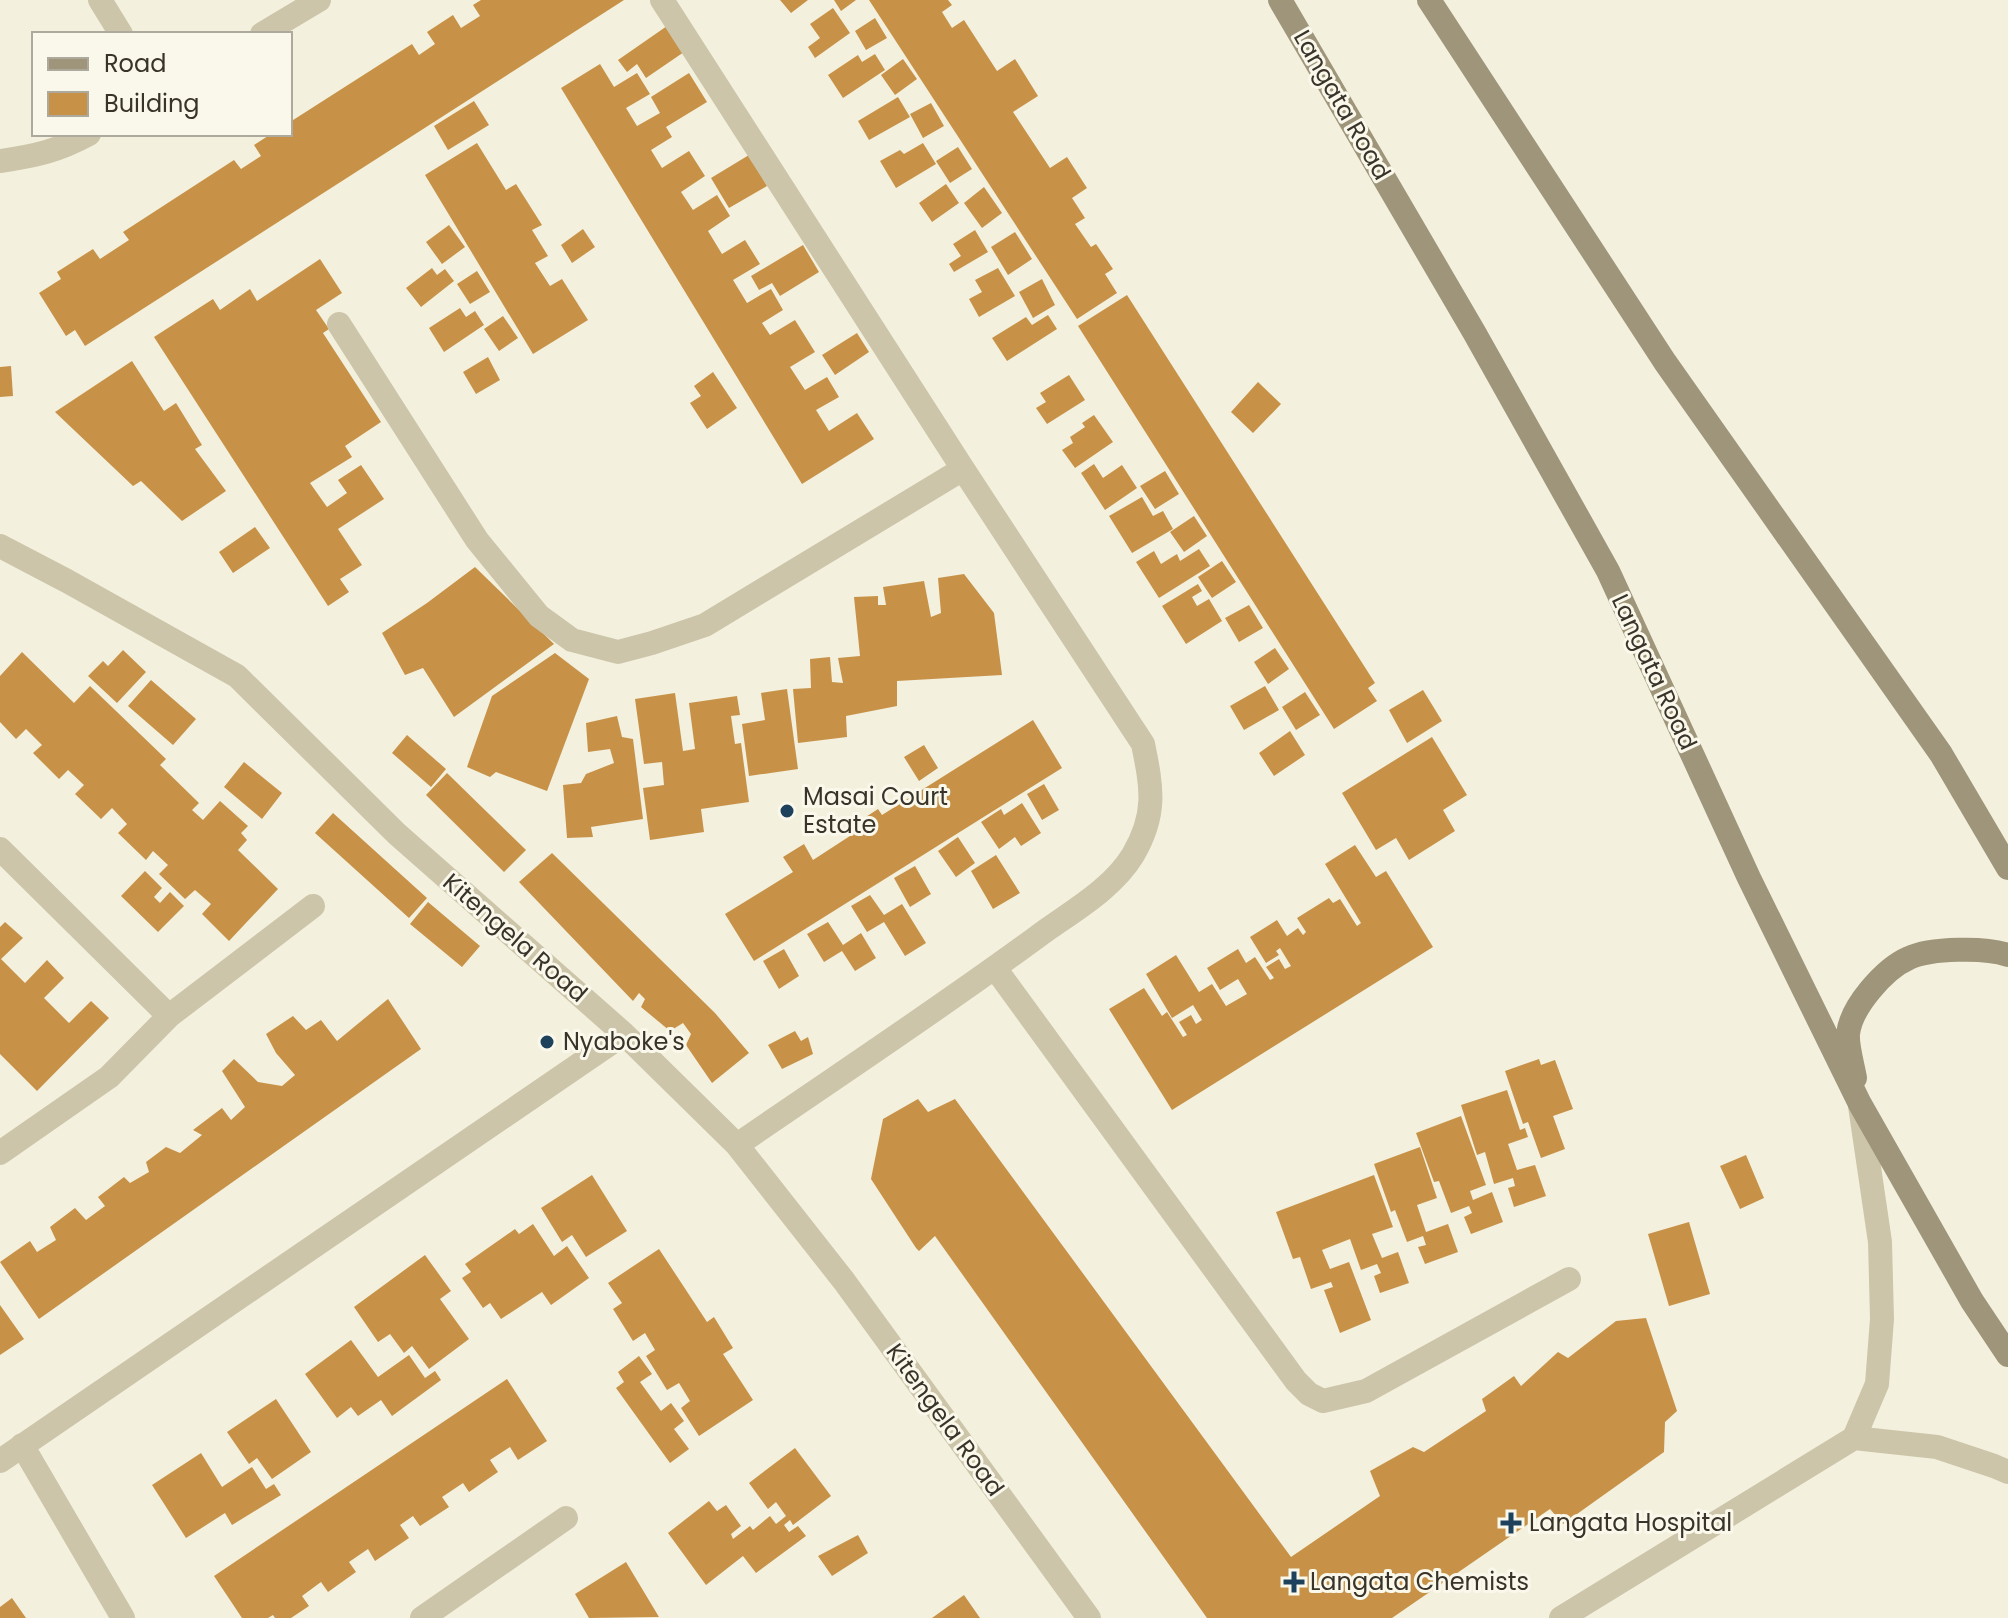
<svg xmlns="http://www.w3.org/2000/svg" width="2008" height="1618" font-family="Poppins,sans-serif">
	<style>
		.building { fill: #c79247 }
		.lines { fill: none; stroke-linecap: round; stroke-linejoin: round }
		.street { stroke: #ccc5a9; stroke-width: 24 }
		.secondary { stroke: #9f957a; stroke-width: 24 }
		.poi-dot { fill: #1e425b; stroke: #faf8eb; stroke-width: 3 }
		.labels { text-anchor: middle; stroke-width: 6; stroke-linejoin: round; paint-order: stroke }
		.street-label { font-size: 24px; fill: #393329; stroke: #faf8eb }
		.poi-label { font-size: 24px; fill: #393329; stroke: #faf8eb; text-anchor: start }
	</style>
	<rect width="100%" height="100%" fill="#f3f0de"/>
	<path class="building" d="M481 0H624L85 346 75 330 66 336 39 293 61 279 57 272 93 249 100 259 129 240 123 232 234 160 241 169 261 156 254 145 271 134H290V122L412 44 419 55 435 44 427 32 453 15 461 28 480 16 473 5Z
		M780 0H808L791 13Z
		M834 0H856L841 11Z
		M869 0H948L952 5 942 12 952 28 964 20 997 71 1015 59 1038 96 1013 112 1050 168 1067 157 1087 188 1072 198 1085 218 1075 224 1091 247 1096 244 1113 269 1105 274 1117 293 1077 319Z
		M833 8 850 33 815 58 808 47 820 38 810 24Z
		M875 18 887 38 866 50 855 31Z
		M667 26 684 52 646 78 637 64 627 72 618 60Z
		M875 54 885 70 843 98 828 75 858 55 862 62Z
		M903 59 917 79 895 95 881 75Z
		M600 64 614 87 637 73 650 94 626 108 637 126 660 113 651 97 689 73 707 102 666 127 672 137 651 150 662 168 689 151 705 176 681 192 693 210 717 195 730 216 708 231 722 254 745 240 760 264 733 280 747 303 771 289 783 310 762 323 770 335 795 320 815 352 790 367 805 390 827 377 839 397 816 410 829 431 857 413 874 439 802 484 561 88Z
		M898 97 910 117 869 140 858 121Z
		M474 101 489 125 448 150 434 126Z
		M931 103 944 126 923 138 910 114Z
		M477 143 506 190 516 184 542 225 532 230 548 256 535 263 550 286 562 279 588 320 533 354 425 175Z
		M923 143 936 164 896 188 880 161 900 150 904 154Z
		M958 147 972 169 950 183 936 161Z
		M749 155 767 186 729 208 711 178Z
		M946 184 959 203 932 222 919 203Z
		M984 187 1002 213 982 228 964 203Z
		M449 225 465 247 442 264 426 242Z
		M583 229 595 247 572 263 561 245Z
		M975 230 988 252 954 272 949 264 961 256 953 244Z
		M1015 232 1032 259 1008 275 991 247Z
		M803 245 819 272 780 296 772 283 759 290 751 276Z
		M320 259 342 293 316 310 329 329 323 333 381 422 345 446 352 457 310 483 327 507 347 493 338 480 361 465 384 499 338 529 362 565 340 579 349 592 328 606 154 337 213 299 220 310 250 289 257 301Z
		M432 268 437 275 445 269 454 281 421 307 406 288Z
		M998 268 1015 296 979 317 969 299 982 292 975 280Z
		M477 271 490 292 470 304 457 284Z
		M1042 279 1055 305 1033 318 1019 292Z
		M1127 295 1375 683 1368 688 1377 701 1334 729 1078 326Z
		M460 308 466 317 475 311 484 325 444 352 429 328Z
		M1048 315 1057 329 1007 361 992 338 1026 317 1032 325Z
		M503 316 518 338 499 351 484 329Z
		M857 333 869 352 835 375 822 355Z
		M488 357 500 380 476 394 463 372Z
		M132 361 164 411 176 403 202 445 195 449 226 491 182 521 141 481 133 486 55 412Z
		M11 366 13 396 0 397V367Z
		M713 372 737 408 707 429 690 403 701 396 694 386Z
		M1069 375 1085 400 1047 424 1036 408 1046 402 1040 393Z
		M1258 382 1281 404 1253 433 1231 412Z
		M1094 415 1113 442 1075 468 1062 450 1073 443 1070 437 1085 427 1082 423Z
		M1094 464 1103 478 1122 465 1137 488 1105 510 1081 473Z
		M1165 471 1179 494 1155 509 1140 486Z
		M1142 497 1153 516 1163 511 1173 529 1132 553 1109 516Z
		M1194 516 1207 536 1184 552 1170 532Z
		M255 527 270 548 233 573 219 552Z
		M1199 549 1210 566 1159 598 1136 562 1154 551 1161 564 1177 554 1180 561Z
		M1222 561 1236 582 1212 598 1198 577Z
		M475 567 554 644 454 717 423 668 405 675 382 633 427 603Z
		M964 574 994 613 1002 675 897 681V706L846 716 847 737 798 743 793 689 811 688 810 659 830 657 832 682 843 683 838 658 860 656 854 597 878 596V605H886L883 587 924 581 931 617 941 613 938 578Z
		M1198 584 1202 591 1192 597 1197 606 1209 599 1222 621 1186 644 1162 606Z
		M1249 605 1263 628 1239 642 1225 618Z
		M1275 648 1289 669 1268 684 1254 662Z
		M123 650 146 672 117 703 88 676 103 661 108 666Z
		M22 652 74 703 90 686 166 759 160 765 199 803 192 810 203 820 220 801 248 826 241 833 247 840 238 850 278 889 229 941 202 914 211 904 195 890 185 899 159 874 168 865 153 851 146 860 118 833 127 824 112 808 101 819 75 794 84 785 68 770 59 779 33 753 42 745 26 729 16 739 0 722V676Z
		M555 653 589 679 547 791 496 772 490 777 467 767 492 696Z
		M151 680 196 719 173 745 128 706Z
		M1265 686 1279 710 1244 730 1230 706Z
		M787 689 798 769 749 776 742 724 765 720 761 693Z
		M1423 690 1442 721 1407 743 1389 710Z
		M1305 692 1320 715 1296 730 1282 707Z
		M675 693 683 751 695 749 689 703 737 696 740 715 731 716 735 744 741 743 749 802 701 809 704 832 650 840 643 788 664 785 662 762 644 764 635 699Z
		M617 716 622 737 633 739 643 819 591 827 593 837 567 838 563 785 581 783 586 774 614 763 610 749 588 752 586 723Z
		M1033 720 1062 768 754 961 725 914 793 872 783 857 804 844 813 860 853 834 849 828 878 809 882 815Z
		M1290 731 1305 755 1274 776 1259 753Z
		M407 735 446 769 431 787 392 753Z
		M1432 737 1467 795 1443 810 1455 831 1409 860 1396 838 1376 850 1342 793Z
		M924 745 938 768 919 781 904 757Z
		M244 762 282 793 262 819 224 787Z
		M447 773 526 850 504 872 426 795Z
		M1044 784 1059 810 1042 820 1027 794Z
		M1022 803 1041 833 1021 846 1015 837 999 849 981 822 1001 809 1004 815Z
		M333 813 427 898 409 918 315 833Z
		M958 837 975 863 956 877 938 851Z
		M1355 845 1376 877 1386 871 1433 947 1172 1110 1109 1009 1144 988 1162 1016 1167 1012 1183 1037 1187 1035 1179 1022 1191 1015 1196 1024 1202 1020 1193 1005 1172 1018 1146 974 1176 955 1199 992 1212 984 1226 1006 1247 994 1238 979 1220 990 1207 968 1238 949 1246 963 1255 957 1270 980 1274 978 1266 967 1279 959 1285 969 1291 966 1280 948 1276 951 1279 955 1266 963 1250 937 1277 920 1287 936 1298 928 1303 935 1306 932 1297 918 1329 898 1333 903 1340 899 1357 926 1361 923 1325 864Z
		M552 853 715 1013 749 1053 712 1083 686 1045 691 1034 683 1023 670 1031 641 1007 645 999 639 993 633 1001 519 882Z
		M996 855 1020 893 993 909 971 871Z
		M915 866 931 894 910 907 894 878Z
		M145 871 162 888 154 897 160 903 170 892 184 906 158 932 121 896Z
		M870 895 884 915 902 904 926 943 905 956 884 922 867 932 851 906Z
		M428 902 480 946 462 967 410 924Z
		M5 922 23 938 1 959 25 983 47 960 64 978 44 998 69 1023 91 1001 109 1018 37 1091 0 1054V927Z
		M828 922 843 945 861 933 876 958 855 971 842 951 824 962 807 934Z
		M784 949 799 976 779 989 763 961Z
		M388 999 421 1049 39 1319 0 1262 30 1241 37 1252 56 1240 50 1227 75 1208 86 1220 105 1206 98 1197 124 1177 130 1183 149 1172 146 1162 166 1147 180 1153 202 1135 193 1130 222 1108 231 1120 245 1107 222 1071 234 1059 258 1082 282 1086 295 1075 276 1053 266 1034 293 1016 306 1030 321 1020 337 1041Z
		M795 1031 801 1041 808 1037 813 1054 782 1069 768 1045Z
		M1539 1059 1541 1065 1555 1060 1573 1109 1553 1116 1565 1149 1541 1158 1528 1122 1523 1124 1505 1071Z
		M1507 1090 1520 1130 1525 1128 1528 1137 1508 1144 1517 1170 1535 1165 1546 1196 1514 1207 1508 1188 1515 1186 1513 1178 1494 1184 1485 1152 1477 1155 1461 1105Z
		M918 1099 928 1112 955 1099 1291 1557 1380 1496 1370 1471 1413 1447 1424 1452 1486 1411 1482 1399 1514 1376 1521 1386 1558 1352 1568 1358 1616 1321 1646 1318 1677 1411 1665 1422 1664 1452 1563 1524 1550 1509 1392 1618H1207L935 1236 919 1251 916 1248 871 1179 883 1119Z
		M1461 1116 1486 1185 1470 1191 1473 1200 1492 1192 1503 1222 1471 1234 1464 1217 1472 1213 1469 1206 1451 1213 1439 1181 1434 1182 1416 1133Z
		M1420 1147 1437 1198 1417 1205 1426 1232 1448 1224 1458 1252 1425 1264 1418 1247 1426 1245 1423 1236 1407 1242 1395 1210 1391 1212 1374 1164Z
		M1746 1155 1764 1198 1740 1209 1720 1166Z
		M592 1175 627 1231 586 1257 572 1235 562 1242 541 1208Z
		M1374 1175 1393 1227 1372 1234 1382 1258 1398 1252 1409 1283 1380 1293 1374 1276 1381 1273 1377 1264 1361 1270 1350 1239 1322 1250 1330 1269 1349 1262 1371 1320 1340 1333 1324 1290 1333 1287 1331 1282 1311 1289 1300 1257 1293 1259 1276 1212Z
		M1689 1222 1710 1294 1669 1306 1648 1234Z
		M533 1224 554 1256 567 1246 589 1278 551 1305 542 1292 501 1319 490 1303 483 1308 462 1278 471 1272 465 1264 515 1229 519 1234Z
		M659 1249 707 1322 714 1317 733 1348 723 1354 753 1400 699 1436 681 1408 690 1401 679 1383 667 1390 646 1356 655 1350 645 1333 633 1341 613 1309 622 1303 608 1283Z
		M425 1255 451 1291 440 1299 469 1339 429 1369 412 1346 404 1353 390 1334 378 1342 354 1307Z
		M0 1305 24 1339 0 1355Z
		M351 1340 378 1377 409 1355 425 1378 435 1371 441 1380 392 1416 381 1400 358 1416 351 1407 337 1418 305 1374Z
		M639 1356 652 1374 640 1382 661 1411 671 1403 684 1421 674 1429 689 1449 670 1463 616 1388 624 1382 618 1372Z
		M507 1379 547 1441 518 1460 510 1447 490 1460 498 1472 469 1492 463 1483 442 1497 449 1507 420 1526 413 1516 400 1525 409 1538 375 1561 368 1549 349 1562 356 1572 328 1592 321 1582 302 1596 309 1606 291 1618H275L273 1615 268 1618H242L214 1576Z
		M276 1399 311 1452 272 1479 257 1458 249 1464 227 1432Z
		M795 1448 831 1496 793 1525 790 1520 784 1525 789 1532 798 1526 806 1536 756 1573 743 1556 706 1585 668 1533 709 1501 717 1511 726 1505 741 1526 731 1534 733 1539 750 1526 753 1530 770 1516 776 1524 786 1516 776 1502 768 1509 749 1483Z
		M201 1453 222 1487 252 1467 266 1489 274 1484 281 1495 232 1525 225 1513 186 1538 152 1485Z
		M858 1535 868 1553 832 1576 818 1556Z
		M626 1562 659 1617 589 1618 575 1594Z
		M964 1595 980 1618H932Z
		M12 1598 26 1618H0V1607Z"/>
	<g class="lines">
		<path class="street" d="M100 0 121 34
			M662 0 963 469 1143 744C1152 788 1157 814 1133 855 1111 891 1069 913 1037 937 939 1009 837 1076 737 1145
			M262 34 319 0
			M0 161C35 156 58 151 89 134
			M339 324 477 540 539 616 572 640 618 652 652 643 705 625 963 469
			M0 546 67 581 237 676 397 834 624 1034 737 1145 844 1281 1089 1618
			M0 849 169 1016
			M995 968 1296 1381 1309 1394 1323 1401 1366 1391 1569 1279
			M0 1153 109 1077 169 1016 313 906
			M1854 1438 1937 1447 1994 1466 2008 1472
			M22 1445 123 1618
			M0 1461 624 1034
			M422 1618 566 1518
			M1561 1618 1854 1438 1877 1384 1882 1319 1880 1242 1860 1106"/>
		<path class="secondary" d="M1280 0 1474 332 1608 571 1749 878 1860 1104 1972 1301 2008 1355
			M1429 0 1665 362 1941 754 2008 868
			M1855 1078C1853 1066 1847 1046 1848 1034 1851 1007 1884 969 1909 958 1930 948 1986 947 2008 955"/>
	</g>
	<g class="poi-dot">
		<circle cx="787" cy="811" r="8"/>
		<circle cx="547" cy="1042" r="8"/>
		<path d="M1507 1511h8v8h8v8h-8v8h-8v-8h-8v-8h8z"/>
		<path d="M1290 1570h8v8h8v8h-8v8h-8v-8h-8v-8h8z"/>
	</g>
	<g class="labels">
		<g class="street-label">
			<text transform="translate(1342 105) rotate(60)" y="8">Langata Road</text>
			<text transform="translate(1654 672) rotate(65)" y="8">Langata Road</text>
			<text transform="translate(515 938) rotate(41)" y="8">Kitengela Road</text>
			<text transform="translate(945 1420) rotate(54)" y="8">Kitengela Road</text>
		</g>
		<g class="poi-label">
			<text x="803" y="805">Masai Court<tspan x="803" dy="28">Estate</tspan></text>
			<text x="563" y="1050">Nyaboke's</text>
			<text x="1529" y="1531">Langata Hospital</text>
			<text x="1310" y="1590">Langata Chemists</text>
		</g>
	</g>
	<rect x="32" y="32" width="260" height="104" fill="#faf8eb" stroke="#ada99d" stroke-width="2"/>
	<rect x="48" y="58" width="40" height="12" fill="#9f957a" stroke="#ada99d" stroke-width="2"/>
	<text x="104" y="72" font-size="24" fill="#393329">Road</text>
	<rect x="48" y="92" width="40" height="24" fill="#c79247" stroke="#ada99d" stroke-width="2"/>
	<text x="104" y="112" font-size="24" fill="#393329">Building</text>
</svg>
